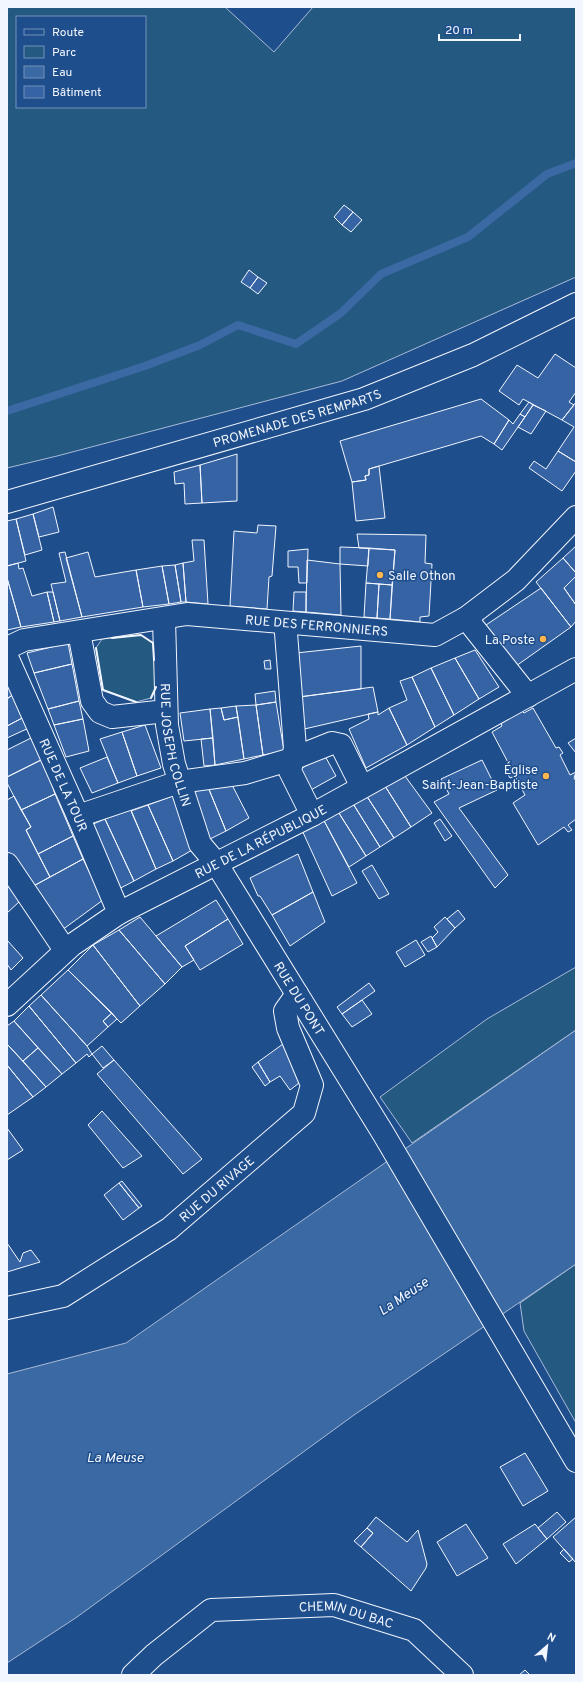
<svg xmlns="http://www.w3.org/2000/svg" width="583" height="1682" font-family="Overpass,sans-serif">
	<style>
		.green { fill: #245a82; stroke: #a8bbd7; fill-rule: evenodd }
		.water { fill: #3b69a3; stroke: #a8bbd7 }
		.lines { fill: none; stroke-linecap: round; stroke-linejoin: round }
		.stream { stroke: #3b69a3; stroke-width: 8 }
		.building { fill: #3563a3; stroke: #f2f6ff }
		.street-casing { stroke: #f2f6ff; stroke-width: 24 }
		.secondary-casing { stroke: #f2f6ff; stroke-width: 24 }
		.street { stroke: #1f4e8c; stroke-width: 22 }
		.secondary { stroke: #1f4e8c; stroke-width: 22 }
		.wall { stroke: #f2f6ff; stroke-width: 2 }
		.poi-dot { fill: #ffb74d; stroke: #1f4e8c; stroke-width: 1.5 }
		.labels { text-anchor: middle; stroke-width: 3; stroke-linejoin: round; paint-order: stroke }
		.street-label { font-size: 13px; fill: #f2f6ff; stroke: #1f4e8c }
		.poi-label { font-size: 13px; fill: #f2f6ff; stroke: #1f4e8c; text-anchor: end }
		.water-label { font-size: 14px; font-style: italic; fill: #f2f6ff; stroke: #1f4e8c }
	</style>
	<rect width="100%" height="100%" fill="#1f4e8c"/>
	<path class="green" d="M7 7H225L274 52 313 7H576V277L342 381 57 456 7 468ZM17 17H145V107H17Z
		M141 635 153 643 157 687 151 698 136 702 103 690 96 648 102 639Z
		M576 967V1030L412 1143 380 1097 487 1019Z
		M576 1264V1423L524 1331 520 1303Z"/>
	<path class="water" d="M576 1030V1264L354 1415 77 1617 7 1663V1374L126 1343Z"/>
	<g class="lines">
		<path class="stream" d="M7 411 145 366 200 345 238 325 296 344 341 313 381 274 468 237 547 174 576 163"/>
	</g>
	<path class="building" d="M344 205 353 212 342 225 334 217Z
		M353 212 362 220 351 232 342 225Z
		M249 270 258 277 250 288 241 282Z
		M258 277 267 283 258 294 250 288Z
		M555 354 576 368V392L569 402 574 405 562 420 523 399 519 405 499 391 517 365 538 378Z
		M481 399 509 420 494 444 481 436 369 469V475L365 476 366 480 352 482 340 441Z
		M529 402 533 405 525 417 520 414Z
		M576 402V462L558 451 574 427 562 420Z
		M533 405 546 411 531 434 518 427Z
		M520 414 525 417 502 450 494 444 509 420 513 424Z
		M558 451 576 462V471L562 491 529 468 534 461 546 469Z
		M237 454V501L202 503 200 465Z
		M200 465 202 503 185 504 184 483 175 484 174 472Z
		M379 466 385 518 356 521 352 482 366 480 365 476 369 475V469Z
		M53 507 59 532 39 537 33 514Z
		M33 514 42 550 25 555 16 519Z
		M16 519 26 561 7 566V521Z
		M258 525 276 526 272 576 269 577 267 609 230 606 234 531 257 533Z
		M357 534 426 535 425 563 432 564 429 616 420 617V622L390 619 395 550 359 548Z
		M192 540H204L208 604 186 602 183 563 194 561Z
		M576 546V573L563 558Z
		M340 547 369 548 368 566 340 564Z
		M369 548 395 550 392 585 366 583Z
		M308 549 307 583H299L298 567H288V551Z
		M65 552 82 617 60 621 51 584 66 582 59 553Z
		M88 552 95 577 136 570 143 607 82 617 66 558Z
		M563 558 576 573V576L564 588 576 605V621L571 627 536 582Z
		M307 560 340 564 341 615 306 612Z
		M18 563 19 569 23 568 32 596 47 592 54 622 21 627 7 578V566Z
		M183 563 186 602H181L175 565Z
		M175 565 181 602 169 604 162 566Z
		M162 566 169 604 143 607 136 570Z
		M576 576V605L564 588Z
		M7 578 21 627 7 630Z
		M366 583 379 584 377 618 364 617Z
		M379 584 392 585 390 619 377 618Z
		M541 588 571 627 516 666 486 625Z
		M47 592H53L60 621 54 622Z
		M294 592H306V612L293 611Z
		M68 643 72 664 34 673 27 653Z
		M361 646V689L299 697 296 653Z
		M475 650 499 687 479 699 455 658Z
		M455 658 479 699 454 715 431 668Z
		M270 660 271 669H265L264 661Z
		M72 664 79 701 48 709 34 673Z
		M431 668 454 715 435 727 412 677Z
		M7 677 15 693 7 699Z
		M412 677 435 727 407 745 389 708 407 700 400 681Z
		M373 687 378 712 300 730 299 697Z
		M275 691 276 702 256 705 255 694Z
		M15 693 26 716 7 726V699Z
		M79 701 83 719 54 725 48 709Z
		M276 702 284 751 263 755 256 705Z
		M256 705 263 755 244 759 236 706Z
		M236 706 238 717 224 720 221 708Z
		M221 708 224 720 238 717 244 759 215 765 210 709Z
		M389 708 407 745 366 768 349 729 369 719 368 714 378 712V715Z
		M533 708 556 748 559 747 563 753 560 755 570 775 576 772 574 778 576 781V819L568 825 572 830 568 832 564 827 538 845 513 803 525 795 515 776 510 778 507 773 512 770 492 732 502 726 501 723 522 711 524 713Z
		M210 709 213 738 184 741 180 713Z
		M26 716 31 727 7 738V726Z
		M83 719 89 751 66 757 54 725Z
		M145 725 161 768 137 776 122 732Z
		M122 732 137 776 118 783 100 739Z
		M35 736 43 759 7 777V750Z
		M213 738 215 765 204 766 201 739Z
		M576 738V753L568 743Z
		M325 756 336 776 309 791 298 770Z
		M107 757 118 783 92 793 80 768Z
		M43 759 55 794 21 810 7 783V777Z
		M482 760 497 790 459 808 508 875 495 888 434 802 449 794 441 779Z
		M405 776 432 813 411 827 385 786Z
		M230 781 249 818 226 831 208 787Z
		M385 786 411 827 394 838 366 795Z
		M208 787 226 831 206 841 187 793Z
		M55 794 73 836 38 854 26 830 31 827 21 810Z
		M366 795 394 838 380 847 352 802Z
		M14 796 31 827 26 830 50 877 28 889 7 852V800Z
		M173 796 194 849 173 861 148 805Z
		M352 802 380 847 366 856 337 810Z
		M148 805 173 861 156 869 131 811Z
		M131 810 156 869 134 881 105 819Z
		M337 810 366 856 349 867 322 817Z
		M322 817 357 883 332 896 301 828Z
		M105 819 134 881 115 891 91 825Z
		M440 819 452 836 445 841 434 823Z
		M73 836 83 859 50 877 38 854Z
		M298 854 313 892 272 915 260 896H258L250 878Z
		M83 859 103 900 62 930 28 889Z
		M372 865 389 894 379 899 362 871Z
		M7 885 20 901 7 913Z
		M313 892 325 922 290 946 272 915Z
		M216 900 228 919 185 946 194 960 182 967 156 936Z
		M458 910 465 919 455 928 447 919Z
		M140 917 182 967 165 984 119 930Z
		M445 917 455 928 437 947 432 938 438 932 434 927Z
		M228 919 243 944 200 970 185 946Z
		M119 930 165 984 140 1006 93 945Z
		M431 936 437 947 428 952 421 942Z
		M7 940 23 958 11 970 7 964Z
		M416 940 425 955 405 967 396 952Z
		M93 945 140 1006 121 1023 68 970Z
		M68 970 112 1013 103 1021 108 1027 87 1046 41 995Z
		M369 983 375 991 342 1014 337 1007Z
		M41 995 87 1046 92 1054 89 1057 87 1054 76 1063 29 1006Z
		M362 1000 372 1014 352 1027 342 1014Z
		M29 1006 76 1063 62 1074 14 1021Z
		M112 1013 117 1019 108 1027 103 1021Z
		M14 1021 38 1048 23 1061 7 1044V1026Z
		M7 1044 46 1087 33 1097 7 1065Z
		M283 1044 299 1083 290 1090 280 1076 270 1082 258 1062Z
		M102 1046 114 1060 103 1068 92 1054Z
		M38 1048 62 1074 46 1087 23 1061Z
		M114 1060 202 1159 183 1174 97 1074Z
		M258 1062 270 1082 265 1086 252 1067Z
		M7 1065 33 1097 7 1115Z
		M102 1111 142 1156 123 1168 88 1125Z
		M7 1128 23 1150 7 1160Z
		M122 1181 142 1206 139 1208 119 1183Z
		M119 1183 139 1208 123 1220 104 1195Z
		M7 1243 20 1262 23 1253 31 1250 40 1262 7 1272Z
		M525 1453 548 1491 523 1506 500 1467Z
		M557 1512 566 1522 547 1539 538 1528Z
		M376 1517 407 1542 418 1530 427 1564 426 1568 411 1591 361 1547 373 1533 367 1528Z
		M576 1517V1563L553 1537Z
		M466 1524 488 1558 457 1576 437 1542Z
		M535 1524 547 1539 516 1564 503 1544Z
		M367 1528 373 1533 361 1547 354 1541Z
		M564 1549 573 1559 569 1562 560 1553Z
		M525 1670 530 1675H519Z"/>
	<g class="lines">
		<defs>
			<g id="street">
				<path d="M466 618 528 696"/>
				<path id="s1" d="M164 619 167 725 174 764 200 844 216 863"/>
				<path d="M288 623 286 633 295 748 290 771 312 815"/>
				<path d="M79 632 92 701 100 712 112 717 166 711"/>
				<path id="s2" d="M7 648 24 640 187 614 435 635 466 618 516 580 576 517"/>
				<path id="s3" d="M7 657 78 816 119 913"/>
				<path d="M78 816 179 782 245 773 292 759 332 743 341 745 362 787"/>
				<path d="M7 864 65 950"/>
				<path id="s4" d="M7 1308 63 1296 169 1229 304 1113 312 1085 288 1028 285 1011 297 994"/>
				<path id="s5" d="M133 1675 154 1655 211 1610 334 1605 414 1630 462 1675"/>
			</g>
			<g id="secondary">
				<path id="s6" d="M7 502 364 399 473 355 576 304"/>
				<path id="s7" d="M216 863 383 1133 576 1461"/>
				<path id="s8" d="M7 1005 72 945 119 913 312 815 576 669"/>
			</g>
		</defs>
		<use href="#street" class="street-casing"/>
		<use href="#secondary" class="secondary-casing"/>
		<use href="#street" class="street"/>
		<use href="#secondary" class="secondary"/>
		<path class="wall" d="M112 638 141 635 153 643 154 660
			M96 648 103 690 136 702
			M151 698 156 687"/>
	</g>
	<g class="poi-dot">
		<circle cx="380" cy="575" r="4"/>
		<circle cx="543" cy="639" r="4"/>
		<circle cx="546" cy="776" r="4"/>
	</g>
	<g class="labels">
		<g class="street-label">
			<text dy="5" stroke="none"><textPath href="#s6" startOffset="302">PROMENADE DES REMPARTS</textPath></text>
			<text dy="5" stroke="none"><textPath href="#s2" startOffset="314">RUE DES FERRONNIERS</textPath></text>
			<text dy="5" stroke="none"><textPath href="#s1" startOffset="127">RUE JOSEPH COLLIN</textPath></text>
			<text dy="5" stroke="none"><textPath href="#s3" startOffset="140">RUE DE LA TOUR</textPath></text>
			<text dy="5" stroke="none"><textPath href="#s8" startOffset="304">RUE DE LA RÉPUBLIQUE</textPath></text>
			<text dy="5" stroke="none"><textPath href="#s7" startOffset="159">RUE DU PONT</textPath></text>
			<text dy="5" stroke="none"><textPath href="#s4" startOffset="245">RUE DU RIVAGE</textPath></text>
			<text dy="5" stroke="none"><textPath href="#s5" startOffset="238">CHEMIN DU BAC</textPath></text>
		</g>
		<g class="poi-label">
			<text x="388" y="580" text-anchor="start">Salle Othon</text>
			<text x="535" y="644">La Poste</text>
			<text x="538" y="774">Église<tspan x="538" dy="15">Saint-Jean-Baptiste</tspan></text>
		</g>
		<g class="water-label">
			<text transform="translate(403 1296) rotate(-34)" y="5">La Meuse</text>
			<text x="115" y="1462">La Meuse</text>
		</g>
	</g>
	<rect width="583" height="1682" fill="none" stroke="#f2f6ff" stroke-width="16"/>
	<rect x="16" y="16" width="130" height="92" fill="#1f4e8c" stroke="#7391ba"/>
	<rect x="24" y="29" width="20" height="6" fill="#1f4e8c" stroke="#7391ba"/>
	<text x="52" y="36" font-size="12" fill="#f2f6ff">Route</text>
	<rect x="24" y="46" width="20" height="12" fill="#245a82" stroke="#7391ba"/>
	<text x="52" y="56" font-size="12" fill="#f2f6ff">Parc</text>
	<rect x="24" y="66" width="20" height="12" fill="#3b69a3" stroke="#7391ba"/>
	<text x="52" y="76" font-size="12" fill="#f2f6ff">Eau</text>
	<rect x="24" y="86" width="20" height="12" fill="#3563a3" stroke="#7391ba"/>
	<text x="52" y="96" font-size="12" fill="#f2f6ff">Bâtiment</text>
	<g transform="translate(547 1646) rotate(28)" stroke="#1f4e8c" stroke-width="3" paint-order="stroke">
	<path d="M0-3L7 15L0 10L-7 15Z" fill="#f2f6ff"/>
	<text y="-6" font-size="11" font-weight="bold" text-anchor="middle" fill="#f2f6ff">N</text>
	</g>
	<path d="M439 34v6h81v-6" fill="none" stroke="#f2f6ff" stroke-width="2"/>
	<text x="445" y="34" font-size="12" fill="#f2f6ff" stroke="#1f4e8c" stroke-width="3" paint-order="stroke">20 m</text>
</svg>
